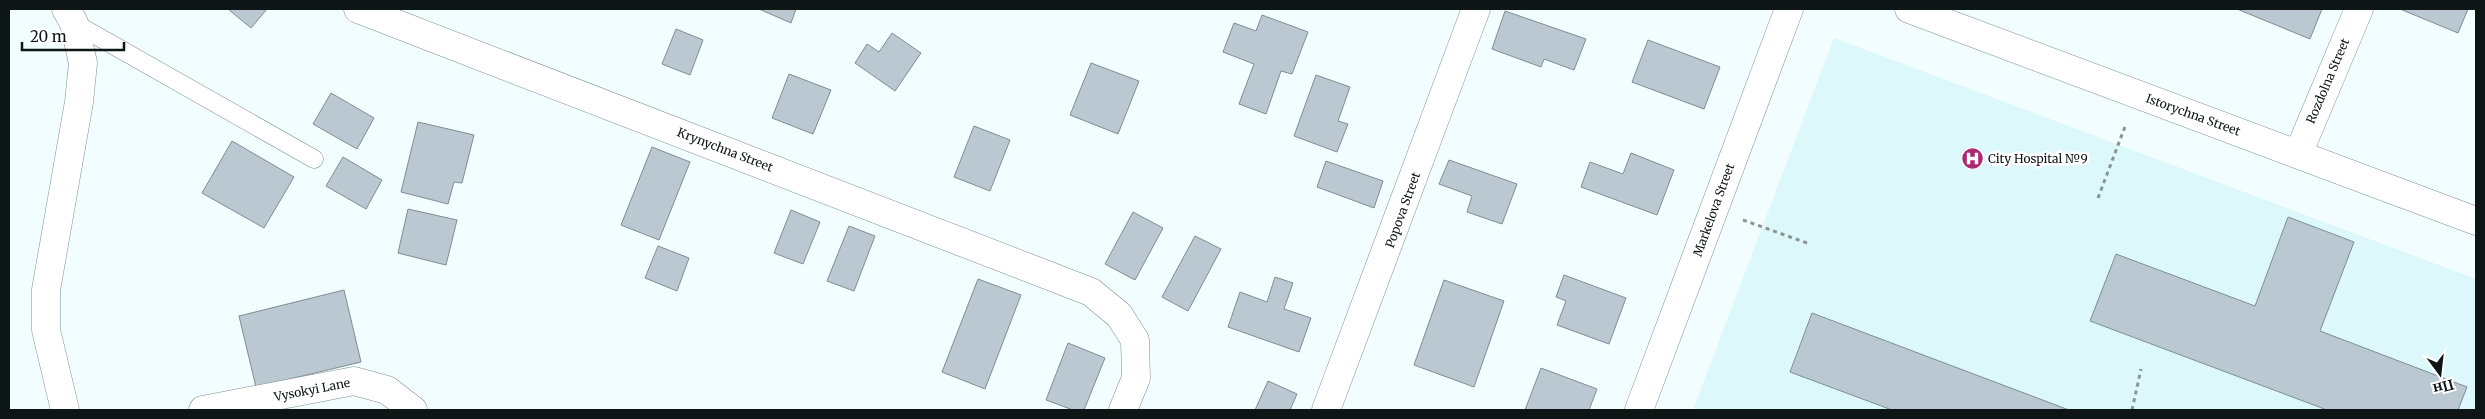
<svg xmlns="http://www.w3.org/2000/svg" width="2485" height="419" font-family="Merriweather,serif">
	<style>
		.built { fill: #dcf8fb }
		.building { fill: #bac8d1; stroke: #7f8c94 }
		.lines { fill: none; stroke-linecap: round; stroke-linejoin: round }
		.service-casing { stroke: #7e8f91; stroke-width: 19 }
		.minor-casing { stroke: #7e8f91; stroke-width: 29 }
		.path { stroke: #8b9495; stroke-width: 3; stroke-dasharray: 4 4; stroke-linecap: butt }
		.service { stroke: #fff; stroke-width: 18 }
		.minor { stroke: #fff; stroke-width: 28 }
		.labels { text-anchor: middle; stroke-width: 5; stroke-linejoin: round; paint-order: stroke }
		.street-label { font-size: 12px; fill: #0e1515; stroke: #fff }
		.poi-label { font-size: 12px; fill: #0e1515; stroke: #fff; text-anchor: start }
	</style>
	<rect width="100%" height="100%" fill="#f1fdfe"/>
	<path class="built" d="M1834 38 2476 279V410H1693Z"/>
	<path class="building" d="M228 9H267L251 28Z
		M759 9H796L791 23Z
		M2237 9H2322L2310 39Z
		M2400 9H2468L2458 33Z
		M1505 11 1586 39 1574 70 1544 59 1541 67 1492 49Z
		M1262 15 1308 32 1292 74 1281 71 1266 114 1239 104 1254 64 1223 52 1234 23 1256 31Z
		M676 29 703 40 690 75 662 64Z
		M892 33 921 53 895 91 855 63 867 44 879 52Z
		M1648 40 1720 67 1704 109 1632 82Z
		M1091 63 1139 81 1118 134 1070 115Z
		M789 74 831 90 813 134 772 118Z
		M1316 75 1350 87 1338 121 1348 124 1337 152 1294 136Z
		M331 93 374 118 357 149 313 124Z
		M418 122 474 135 462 183 454 182 448 204 401 192Z
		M974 126 1010 140 990 191 954 177Z
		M232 141 294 177 264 228 202 193Z
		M652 147 690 162 659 240 621 225Z
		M1631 153 1674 170 1657 215 1581 187 1590 162 1623 174Z
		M343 157 382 180 366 209 326 186Z
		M1449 160 1517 184 1502 224 1467 212 1472 196 1439 184Z
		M1326 161 1383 181 1374 208 1317 187Z
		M408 209 457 220 446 265 398 253Z
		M791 210 820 222 803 264 774 253Z
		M1133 212 1163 228 1135 280 1105 264Z
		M2288 217 2354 242 2320 331 2467 387 2458 410H2327L2090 321 2116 254 2255 306Z
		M849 226 875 236 854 291 827 281Z
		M1195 236 1221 249 1188 311 1162 297Z
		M658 246 689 258 677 291 645 278Z
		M1564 275 1626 298 1609 344 1557 325 1566 301 1556 297Z
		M1275 277 1293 283 1284 309 1311 318 1299 352 1228 327 1240 292 1267 302Z
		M978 279 1021 295 985 389 942 372Z
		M1444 280 1504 301 1474 387 1414 365Z
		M344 290 361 362 256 387 239 316Z
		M1812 313 2069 410H1892L1790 372Z
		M1068 343 1105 358 1084 410H1073L1046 400Z
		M1541 368 1597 389 1589 410H1525Z
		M1268 381 1297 394 1290 410H1255Z"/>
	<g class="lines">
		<defs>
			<path id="service" d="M74 23 314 159"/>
			<path id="minor" d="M358 9 1091 292 1119 315 1135 340 1136 378 1123 410
				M1909 9 2476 221
				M2298 154 2359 9
				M65 410 46 330V290L79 102 83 63 74 23 66 9
				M203 410 354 381 387 390 413 410
				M1326 410 1476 9
				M1639 410 1789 9"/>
		</defs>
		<use href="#service" class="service-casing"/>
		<use href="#minor" class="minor-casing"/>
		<path class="path" d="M2098 198 2126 124
			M1743 220 1807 243
			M2132 410 2141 369"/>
		<use href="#service" class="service"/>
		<use href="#minor" class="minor"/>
	</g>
	<defs>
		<symbol id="hospital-disc" viewBox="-11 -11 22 22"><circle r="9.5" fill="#ab2872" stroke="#fff"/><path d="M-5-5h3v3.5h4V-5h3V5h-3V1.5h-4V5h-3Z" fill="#fff"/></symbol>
	</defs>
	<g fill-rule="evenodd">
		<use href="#hospital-disc" x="1960" y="146" width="25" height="25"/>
	</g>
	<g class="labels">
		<g class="street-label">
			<text transform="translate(2328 81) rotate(-67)" y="4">Rozdolna Street</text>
			<text transform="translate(2193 115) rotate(20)" y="4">Istorychna Street</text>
			<text transform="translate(725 150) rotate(21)" y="4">Krynychna Street</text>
			<text transform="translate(1403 210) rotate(-70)" y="4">Popova Street</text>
			<text transform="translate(1714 210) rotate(-70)" y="4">Markelova Street</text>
			<text transform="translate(312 390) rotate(-11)" y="4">Vysokyi Lane</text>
		</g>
		<g class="poi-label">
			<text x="1988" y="163">City Hospital №9</text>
		</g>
	</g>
	<rect width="2485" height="419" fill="none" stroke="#0e1515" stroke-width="20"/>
	<g transform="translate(2440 374) rotate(165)" stroke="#ffffff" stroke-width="4" paint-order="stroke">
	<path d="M0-4L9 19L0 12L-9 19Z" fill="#0e1515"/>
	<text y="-8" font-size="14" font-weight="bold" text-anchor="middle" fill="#0e1515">Пн</text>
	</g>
	<path d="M22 42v8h102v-8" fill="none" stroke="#0e1515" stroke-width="2.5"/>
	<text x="30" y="42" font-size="15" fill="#0e1515" stroke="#ffffff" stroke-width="4" paint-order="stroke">20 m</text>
</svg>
